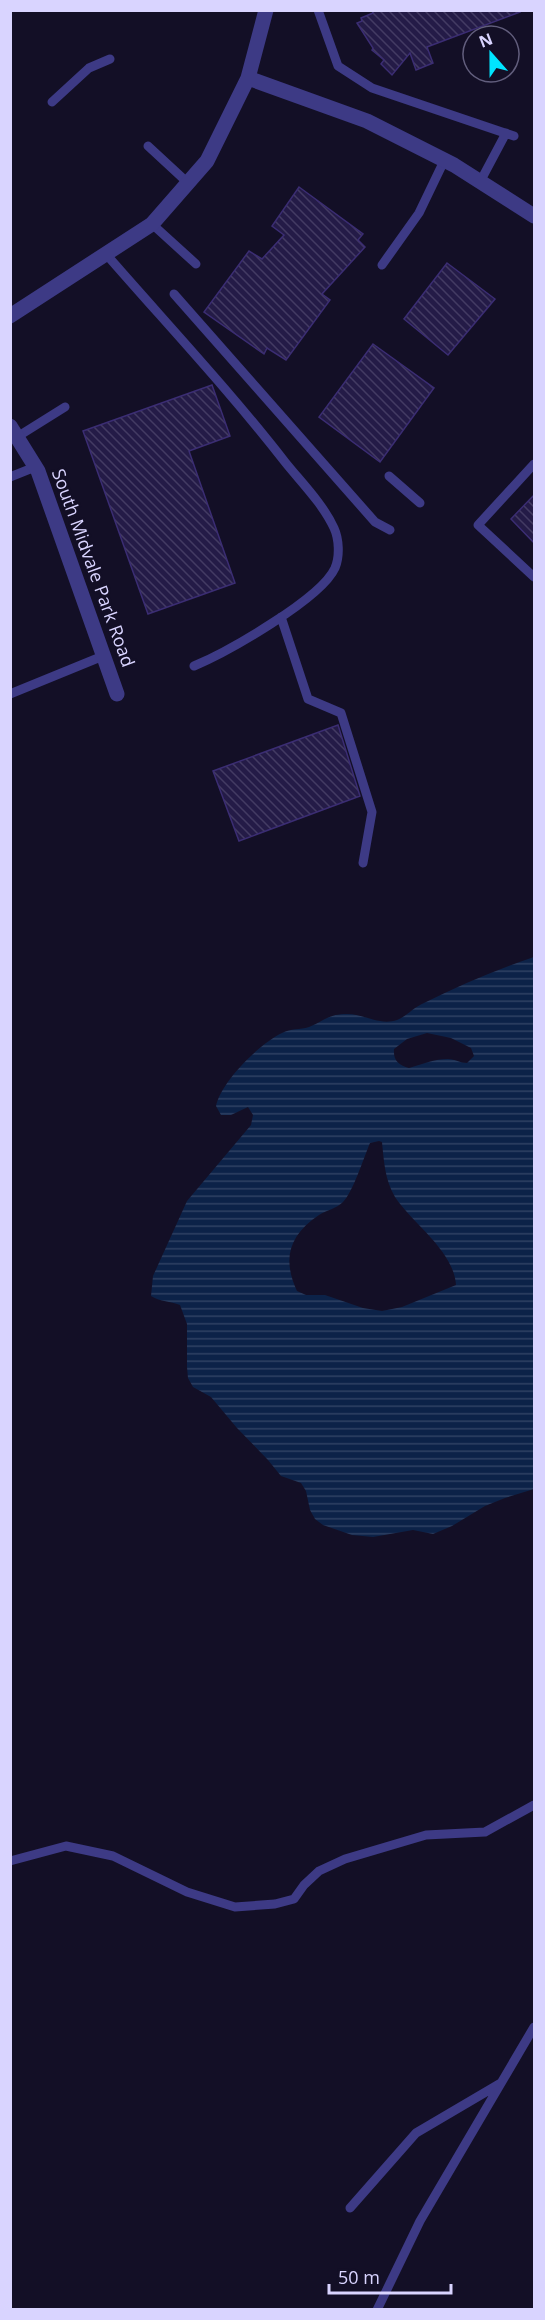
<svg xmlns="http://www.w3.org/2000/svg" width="545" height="2320" font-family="'Open Sans',sans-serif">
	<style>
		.water { fill: url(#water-rules); fill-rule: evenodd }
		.building { fill: url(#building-back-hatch); stroke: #3b2d73; stroke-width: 1.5 }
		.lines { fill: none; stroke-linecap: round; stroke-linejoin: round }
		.lane { stroke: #3d3a85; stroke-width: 9 }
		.street { stroke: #3d3a85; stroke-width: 15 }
		.labels { text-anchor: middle; stroke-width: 5; stroke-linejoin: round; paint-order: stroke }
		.street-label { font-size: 18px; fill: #d9d4ff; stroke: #130f26 }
	</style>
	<defs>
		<pattern id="water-rules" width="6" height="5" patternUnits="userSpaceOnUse" patternTransform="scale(1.5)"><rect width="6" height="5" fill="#0c2248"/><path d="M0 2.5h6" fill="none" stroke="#2f4163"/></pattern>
		<pattern id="building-back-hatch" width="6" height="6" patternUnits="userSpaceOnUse" patternTransform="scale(1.5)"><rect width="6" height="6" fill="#241b47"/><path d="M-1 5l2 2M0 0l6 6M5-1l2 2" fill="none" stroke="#433b63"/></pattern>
	</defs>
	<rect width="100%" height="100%" fill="#130f26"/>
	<path class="water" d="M534 957V1489L505 1498 485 1506 452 1526 433 1534 413 1530 373 1537 352 1535 323 1525 315 1519 310 1510 306 1491 301 1483 281 1476 268 1460 237 1428 211 1397 193 1387 188 1378 187 1367V1324L180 1305C170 1301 161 1302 151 1296L153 1276 187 1201 251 1125 253 1115 248 1107 231 1115H221L216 1106C221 1082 259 1044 282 1033 291 1028 300 1030 309 1027 324 1021 328 1014 347 1014 364 1014 380 1026 397 1020 407 1016 414 1007 424 1003 460 985 496 970 534 957ZM427 1033 451 1038 471 1048 474 1056 467 1063C460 1063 455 1059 448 1059 435 1059 422 1064 409 1068 399 1065 393 1061 394 1049L407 1039ZM379 1141 382 1142C384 1162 385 1180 395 1197 413 1224 454 1251 456 1285L402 1307 382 1311 363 1308 325 1295H306L297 1291C282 1259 289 1235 319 1215 327 1210 336 1209 343 1202 353 1192 364 1157 370 1143Z"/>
	<path class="building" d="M372 10H519L520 12 427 47 433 63 416 70 410 53 392 75 381 64 384 60 372 50 373 48 357 23 362 21 361 18 373 13Z
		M299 187 363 234 358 240 365 247 322 294 330 300 286 360 267 348 264 354 204 312 249 251 262 259 284 235 272 226Z
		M447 263 495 299 448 355 404 319Z
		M373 344 434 388 380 462 319 417Z
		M212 385 230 436 189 451 235 583 148 614 83 431Z
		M534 495V543L511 519Z
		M338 725 360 796 239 841 213 771Z"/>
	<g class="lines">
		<path class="lane" d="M318 10 338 66 372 88 514 136
			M52 102 89 68 110 59
			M148 146 188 183
			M480 182 506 133
			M152 224 196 264
			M106 254C166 323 229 390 285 462 301 482 323 504 334 528 339 539 340 556 335 568 321 599 227 652 194 666
			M382 265 419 213 444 161
			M174 294 375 522 390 530
			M17 437 65 407
			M534 464 478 525 534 577
			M389 476 420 503
			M10 477 35 467
			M281 617 308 699 341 713 372 812 363 863
			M10 694 103 656
			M10 1861 66 1846 113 1856 187 1892 235 1907 275 1904 294 1899 304 1885 319 1871 345 1859 426 1835 485 1832 534 1805
			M350 2208 416 2133 501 2083
			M377 2310 420 2221 534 2027"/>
		<path class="street" d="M248 78 367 121 454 165 534 216
			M10 316 152 224 207 161 248 78 266 10
			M10 426 38 471 117 694"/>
	</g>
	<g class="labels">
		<g class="street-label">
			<text transform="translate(93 568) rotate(70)" y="6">South Midvale Park Road</text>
		</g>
	</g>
	<rect width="545" height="2320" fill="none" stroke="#d9d4ff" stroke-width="24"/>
	<g transform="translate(491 54) rotate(339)"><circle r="28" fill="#130f26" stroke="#625e7d" stroke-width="1.5"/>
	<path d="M0-4.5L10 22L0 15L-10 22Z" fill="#00e5ff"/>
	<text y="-9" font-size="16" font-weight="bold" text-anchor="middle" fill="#d9d4ff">N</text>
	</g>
	<path d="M329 2284v9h122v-9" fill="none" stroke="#d9d4ff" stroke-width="3"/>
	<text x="338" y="2284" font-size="18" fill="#d9d4ff" stroke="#130f26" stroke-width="4.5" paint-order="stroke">50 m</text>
</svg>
